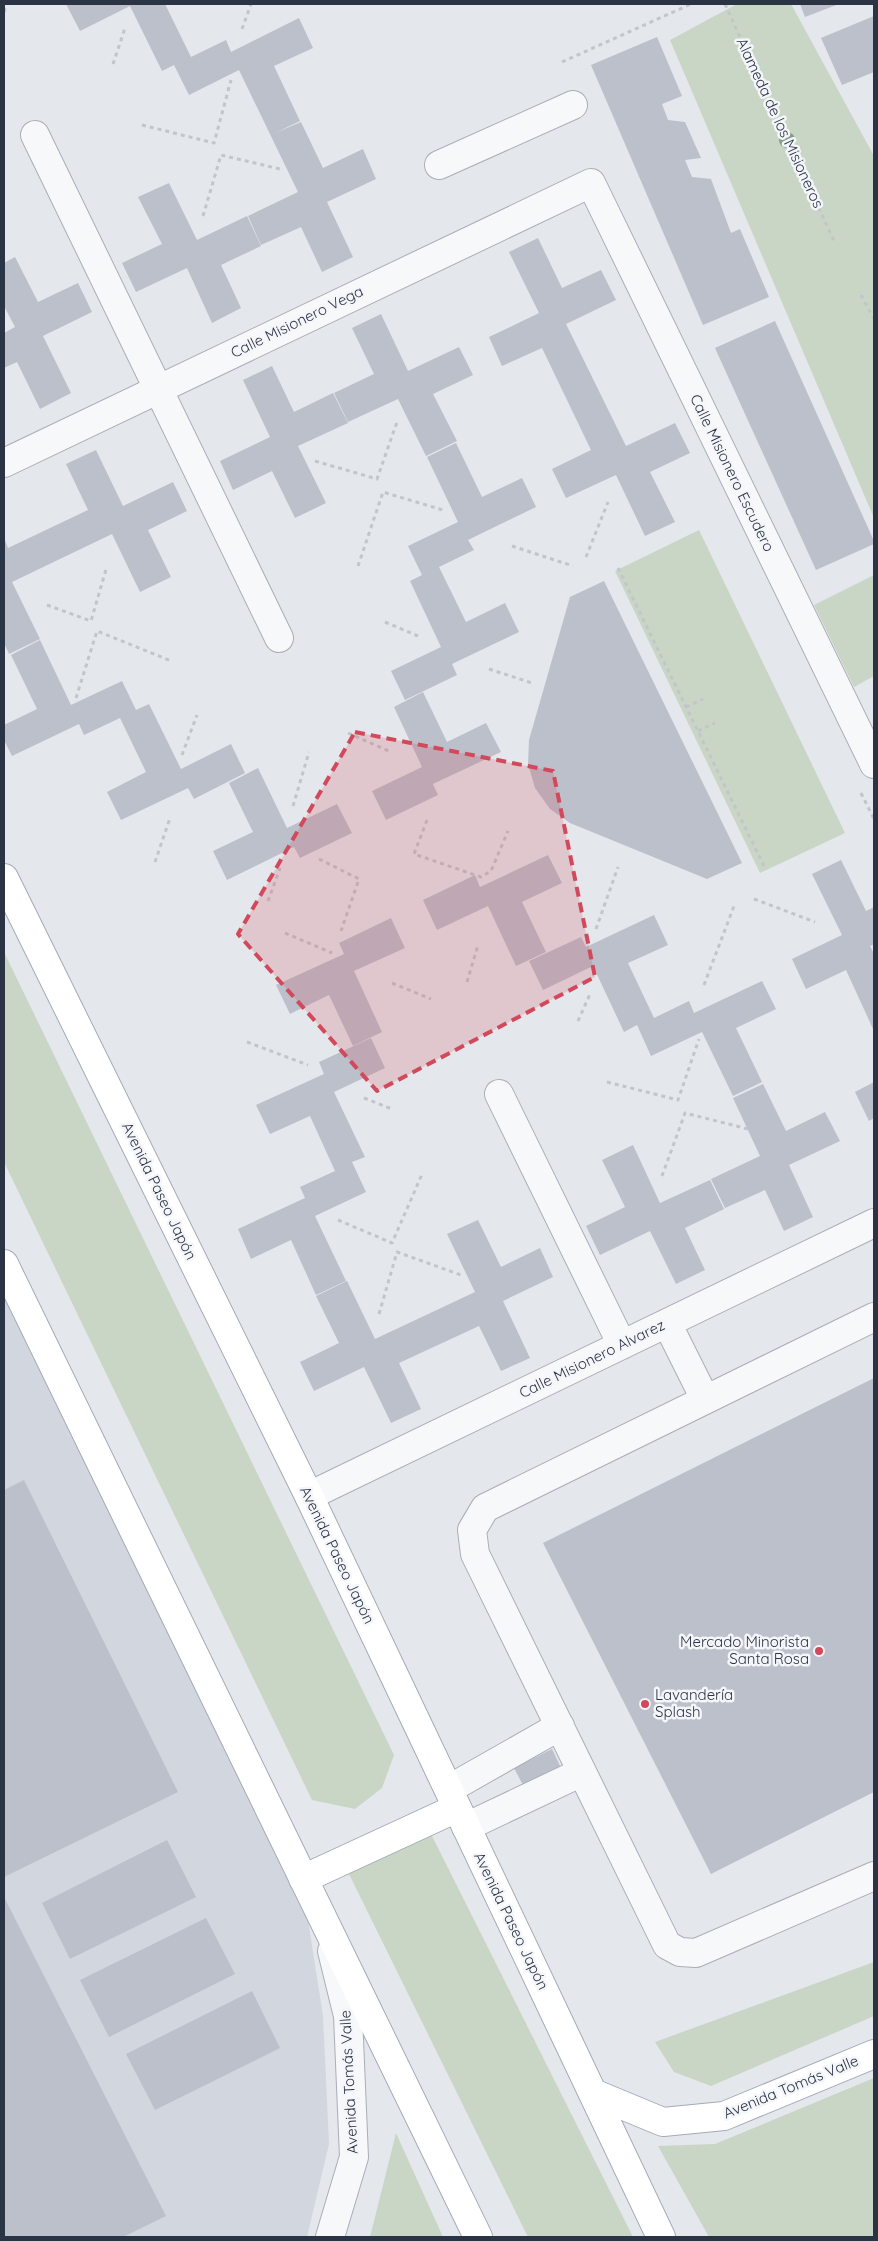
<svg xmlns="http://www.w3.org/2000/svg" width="878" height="2241" font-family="Quicksand,sans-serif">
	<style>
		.built { fill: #d2d6de }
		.green { fill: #c9d6c5 }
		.building { fill: #bbc0ca }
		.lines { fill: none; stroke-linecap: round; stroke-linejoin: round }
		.minor-casing { stroke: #a9aeb7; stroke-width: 30 }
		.major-casing { stroke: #a3abb8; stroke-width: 30 }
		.path { stroke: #c2c5cb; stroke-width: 3; stroke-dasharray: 4 4; stroke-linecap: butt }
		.minor { stroke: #f7f8fa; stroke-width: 28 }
		.major { stroke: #fff; stroke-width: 28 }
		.tree { fill: #899d89 }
		.marked { fill: #d1495b; fill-opacity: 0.2; stroke: #d1495b; stroke-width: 4; stroke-dasharray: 10 6; stroke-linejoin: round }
		.poi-dot { fill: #d1495b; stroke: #f4f6f9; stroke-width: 2 }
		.labels { text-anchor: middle; stroke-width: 5; stroke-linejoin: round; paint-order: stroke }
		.street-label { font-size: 15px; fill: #2b3445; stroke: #f4f6f9 }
		.poi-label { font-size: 15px; fill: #2b3445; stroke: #f4f6f9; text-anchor: end }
	</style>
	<rect width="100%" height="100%" fill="#e4e7ec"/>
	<path class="built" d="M4 1295 306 1907 323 2016 329 2144 307 2237H4Z"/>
	<path class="green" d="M737 4H791L874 156V518L670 40Z
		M699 530 845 833 760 873 615 571Z
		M874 575V676L854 687 814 605Z
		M4 952 394 1755 382 1788 355 1809 312 1800 4 1162Z
		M429 1830 633 2237H528L346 1868Z
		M874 1962V2016L711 2086 674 2072 655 2042Z
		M874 2078V2237H709L658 2146 715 2144Z
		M396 2133 443 2237H370Z"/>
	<path class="building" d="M66 4H165L191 57 226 40 231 52 299 18 313 48 274 66 300 121 275 133 301 122 323 168 363 149 376 179 327 202 353 257 322 272 301 227 261 245 248 216 298 192 239 70 189 95 174 65 162 71 130 6 80 31Z
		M800 4H839L805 17Z
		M874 16V72L842 85 821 38Z
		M657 37 682 96 662 104 668 120 685 122 701 158 685 160 692 177 711 179 731 233 740 229 769 297 703 325 591 65Z
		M169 183 197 240 247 216 261 246 221 265 241 308 212 323 187 268 136 292 122 263 162 244 138 197Z
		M538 238 562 288 601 270 616 300 566 324 626 446 675 423 690 453 650 472 675 522 645 536 616 475 566 498 552 469 591 450 542 348 502 366 489 337 539 313 509 252Z
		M15 257 38 302 78 283 92 312 43 336 71 393 40 409 17 362 4 368V333L15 327 4 306V263Z
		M381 314 408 371 459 347 473 375 433 394 457 441 426 456 398 399 348 422 334 393 374 374 352 328Z
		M775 321 874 541V544L816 570 715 348Z
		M272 366 294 412 333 393 348 423 298 446 326 503 295 518 272 471 233 490 220 461 270 437 243 380Z
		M456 443 482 497 522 478 536 507 468 540 474 550 439 567 466 622 505 603 519 632 452 664 457 675 405 700 391 671 441 647 410 581 422 575 408 546 458 522 427 457Z
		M96 450 123 506 173 482 187 511 148 530 171 577 140 592 112 534 62 558 60 553 62 558 12 582 40 639 9 654 4 643V538L8 548 88 510 66 464Z
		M604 581 742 863 707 879 570 823 550 809 535 788 528 764 529 740 570 597Z
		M40 640 71 705 122 681 136 710 149 704 181 769 231 744 245 773 194 799 188 788 121 820 107 792 146 772 120 718 84 735 79 724 12 756 4 740V725L37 709 11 655Z
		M423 692 447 742 486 723 501 752 433 784 438 795 386 820 372 791 422 767 394 707Z
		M258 768 287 828 337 804 352 833 300 858 294 847 227 880 213 851 253 832 229 783Z
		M548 855 562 883 522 902 546 952 516 966 488 906 437 930 423 900 475 875 480 887Z
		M841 860 866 911 874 907V944L870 946 874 954V1031L846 970 806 989 792 959 842 935 812 874Z
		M654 915 668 945 628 963 654 1018 689 1001 694 1013 762 981 776 1009 736 1028 762 1082 733 1096 702 1032 651 1056 637 1025 624 1032 593 966 543 990 529 961 581 937 586 947Z
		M391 918 405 948 354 971 382 1032 353 1046 329 995 290 1014 276 985 344 954 339 943Z
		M371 1038 385 1068 334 1092 365 1157 352 1162 366 1192 315 1216 346 1281 316 1295 291 1240 251 1259 238 1229 305 1198 300 1187 335 1171 310 1116 270 1134 256 1105 324 1074 319 1062Z
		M874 1082V1118L869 1121 855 1092Z
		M763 1084 786 1131 825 1112 840 1141 789 1165 813 1217 784 1231 765 1190 725 1208 711 1179 760 1156 733 1098Z
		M633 1145 660 1203 710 1180 724 1209 685 1228 705 1270 676 1284 650 1231 600 1255 586 1226 625 1207 602 1160Z
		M478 1220 501 1267 540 1248 553 1277 503 1301 530 1358 501 1371 479 1326 399 1363 421 1409 391 1423 364 1367 314 1391 300 1362 339 1343 316 1296 347 1281 375 1339 475 1292 447 1234Z
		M874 1378V1792L711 1874 543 1543Z
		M24 1480 178 1792 4 1877V1490Z
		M552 1749 562 1770 525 1789 514 1768Z
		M167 1840 196 1897 70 1959 42 1903Z
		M4 1897 166 2216 123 2237H4Z
		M206 1918 235 1974 109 2037 80 1980Z
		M252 1991 280 2048 155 2110 126 2054Z"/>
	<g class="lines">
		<defs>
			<path id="minor" d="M35 135 279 638
				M439 165 573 105
				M4 463 591 183 874 764
				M499 1094 622 1345
				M874 1317 485 1508 472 1530 475 1554 667 1945 680 1952 696 1953 874 1876
				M667 1323 705 1399
				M309 1496 874 1223
				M449 1789 560 1726
				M466 1827 582 1772
				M330 2237 354 2157 348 2016 332 1951"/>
			<path id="major" d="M4 878 309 1496 661 2237
				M4 1264 478 2237
				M303 1879 457 1808
				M593 2093 663 2122 724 2116 874 2054"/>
		</defs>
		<use href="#minor" class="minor-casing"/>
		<use href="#major" class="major-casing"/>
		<path class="path" d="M725 4 834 241
			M4 12 7 4
			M242 29 251 4
			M562 62 691 4
			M113 64 125 28
			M142 125 214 143 231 80
			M203 216 221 155 280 169
			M861 295 874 319
			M315 461 377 479 397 422
			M512 546 573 566
			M586 557 608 502
			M358 566 383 492 446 511
			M618 568 765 868
			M47 605 91 621 107 566
			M385 622 418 636
			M489 669 532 683
			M76 698 97 631 171 661
			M686 707 703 699
			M698 731 715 723
			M348 733 391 752
			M182 755 197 715
			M861 793 874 819
			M293 806 309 752
			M427 820 414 854 481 877 491 871 508 831
			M319 859 359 879 341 931
			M155 862 170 818
			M754 899 815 922
			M268 901 280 868
			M596 929 618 867
			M285 933 332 953
			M467 982 478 945
			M392 983 431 999
			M704 985 734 906
			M578 1021 590 994
			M247 1042 308 1065
			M607 1082 678 1100 699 1039
			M364 1098 392 1109
			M662 1176 685 1113 748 1129
			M338 1220 392 1243 423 1172
			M379 1314 397 1252 461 1275"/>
		<use href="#minor" class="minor"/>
		<use href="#major" class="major"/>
	</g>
	<circle class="tree" cx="787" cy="140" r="8"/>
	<path class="marked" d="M355 732 553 771 595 977 377 1091 238 934Z"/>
	<g class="poi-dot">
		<circle cx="819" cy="1651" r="5"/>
		<circle cx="645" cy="1704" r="5"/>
	</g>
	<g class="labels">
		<g class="street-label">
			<text transform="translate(780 123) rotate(65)" y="5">Alameda de los Misioneros</text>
			<text transform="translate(297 322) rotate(-26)" y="5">Calle Misionero Vega</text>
			<text transform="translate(732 473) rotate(64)" y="5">Calle Misionero Escudero</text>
			<text transform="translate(159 1191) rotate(64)" y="5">Avenida Paseo Japón</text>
			<text transform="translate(592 1359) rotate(-26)" y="5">Calle Misionero Alvarez</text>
			<text transform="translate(337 1555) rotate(64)" y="5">Avenida Paseo Japón</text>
			<text transform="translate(511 1921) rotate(64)" y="5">Avenida Paseo Japón</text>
			<text transform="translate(349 2082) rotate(-93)" y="5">Avenida Tomás Valle</text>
			<text transform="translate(791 2087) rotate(-22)" y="5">Avenida Tomás Valle</text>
		</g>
		<g class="poi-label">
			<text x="809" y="1647">Mercado Minorista<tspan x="809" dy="17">Santa Rosa</tspan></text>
			<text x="655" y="1700" text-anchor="start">Lavandería<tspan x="655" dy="17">Splash</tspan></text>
		</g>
	</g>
	<rect width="878" height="2241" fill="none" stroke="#2b3445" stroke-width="10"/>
</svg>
